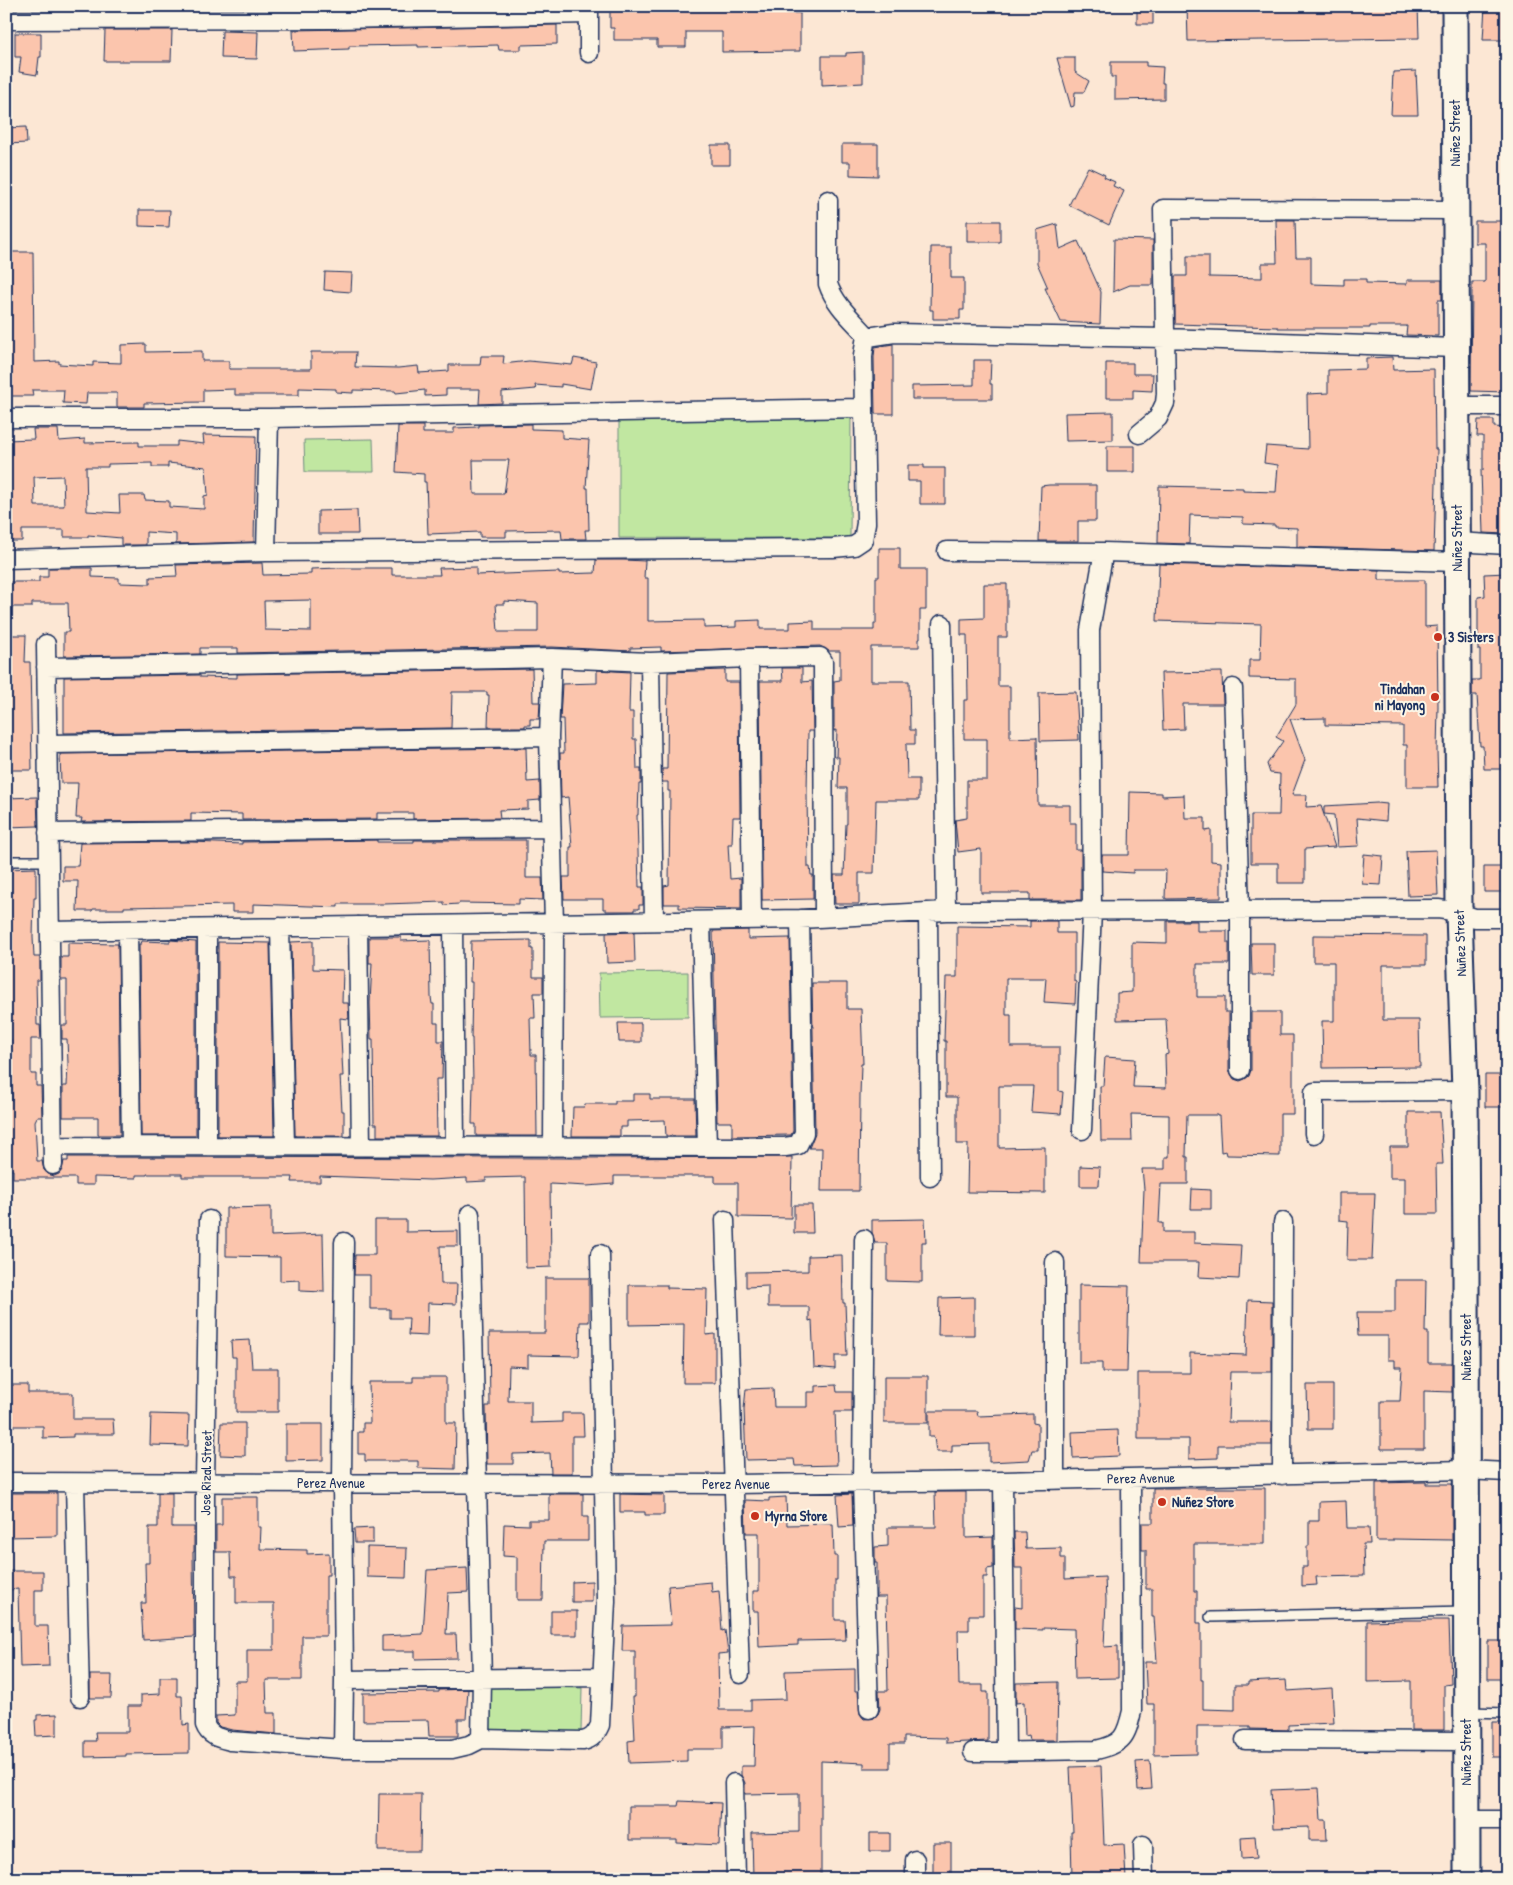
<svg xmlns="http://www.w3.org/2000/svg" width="1513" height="1885" font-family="'Patrick Hand',sans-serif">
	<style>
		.green { fill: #c1e7a1; stroke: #6e8b80 }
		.building { fill: #fbc5ad; stroke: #1b2f5e; fill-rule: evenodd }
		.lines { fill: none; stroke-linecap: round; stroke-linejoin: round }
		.lane-casing { stroke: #1b2f5e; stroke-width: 12 }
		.street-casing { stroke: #1b2f5e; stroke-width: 21 }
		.secondary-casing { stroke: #1b2f5e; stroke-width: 29 }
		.lane { stroke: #fcf5e5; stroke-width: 9 }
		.street { stroke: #fcf5e5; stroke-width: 18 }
		.secondary { stroke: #fcf5e5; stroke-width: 25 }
		.poi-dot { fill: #c8321e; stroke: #fcf5e5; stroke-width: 2 }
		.labels { text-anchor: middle; stroke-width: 4; stroke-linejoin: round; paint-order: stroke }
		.street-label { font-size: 14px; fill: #1b2f5e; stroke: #fcf5e5 }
		.poi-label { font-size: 14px; font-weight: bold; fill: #1b2f5e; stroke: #fcf5e5; text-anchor: start }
	</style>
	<rect width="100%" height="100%" fill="#fce7d4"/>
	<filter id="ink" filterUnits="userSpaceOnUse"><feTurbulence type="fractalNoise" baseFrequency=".02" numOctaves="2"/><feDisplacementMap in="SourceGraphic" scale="10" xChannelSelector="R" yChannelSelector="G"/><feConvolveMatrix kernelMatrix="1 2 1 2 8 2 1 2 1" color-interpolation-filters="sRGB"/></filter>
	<g filter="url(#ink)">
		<path class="green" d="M851 418 850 538H619V421Z
			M373 439 374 472H305L304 440Z
			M688 972V1017L600 1018 599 973Z
			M491 1686 582 1688 581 1733 490 1731Z"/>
		<path class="building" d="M343 6H410V7L343 8Z
			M610 6H641V10L707 8V6H787V13H800V51L722 52V32H686V47H657V40H614V28H610Z
			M1137 6H1153V24H1137Z
			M1187 6H1418L1419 38 1188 41Z
			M1485 6H1507V40H1483Z
			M557 25V44L521 45V50H499L498 45 418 47V45L349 46V49L294 51 293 30Z
			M105 30H172L171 61H104Z
			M222 31 258 32 257 59 221 58Z
			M15 33H41V57H39L37 75 19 72 21 57H15Z
			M863 52V83L822 85V56H846V53Z
			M1057 58H1075V72L1089 81 1084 92H1075L1074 106 1071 107Z
			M1111 62H1146V66L1163 67 1162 83H1164V99L1115 100V77H1111Z
			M1416 71 1418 115H1391L1393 72Z
			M26 127 27 143 6 144V128Z
			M842 144H878V176L850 175V162H842Z
			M711 145H730V165H711Z
			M1088 167 1105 175 1104 177 1115 182 1113 186 1124 191 1109 225 1069 205Z
			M139 210H170L169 227 139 226Z
			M1276 220H1295L1296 257H1311V284L1344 285V279H1366V283L1407 284V280H1442V300H1438V336L1406 335 1407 326H1370V328H1278V327L1175 324V276H1187V256H1209V277L1262 278V263H1277Z
			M967 221H1000V242H967Z
			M1475 221H1507V392L1471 391 1472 282H1485V243H1475Z
			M1057 224 1060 249 1078 241 1101 292 1100 324 1061 322 1045 288H1048L1037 263V230Z
			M1114 239 1153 240V285H1130L1113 292Z
			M931 247H951V278H964V310H960V319H933V310H930Z
			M8 252H33L34 362 59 361V364L93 366V362L121 363V345L146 344V352L202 351V361H229V369H311V352H356L355 367 398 368 418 366 419 373 449 371V365H480L481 356H504L503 364 529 361 572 365 574 358 596 362 591 389 561 384V387L535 385 536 389 502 392V403L479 404 480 389H446V395L425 396V390L396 393 395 391 353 390V393L336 392V389L299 388V395H235V389L203 390V402L144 403V407H117V393H87L86 404 63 403 64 390H32L33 396H8Z
			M325 272 352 273 351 292 324 290Z
			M893 344V414H875L874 357 875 347Z
			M1392 357 1393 370 1434 369 1435 449H1437L1434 551 1297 547V528L1275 527V525L1243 524V517L1190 515 1189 544 1158 543 1159 486 1243 488V491L1276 492 1278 465 1264 463 1266 446 1308 449 1307 394 1328 393V370L1366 369V358Z
			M974 360H991L990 384H992V399H912V386L974 385Z
			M1106 363H1133V374H1153L1152 391 1133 390V398H1106Z
			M1113 412V440L1066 441 1065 413Z
			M1478 420H1494V427L1507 428V534L1483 533 1481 470H1483V436H1477Z
			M531 424V429L562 430V438L589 440 586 488H588L589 530H585L586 539H562L561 530 506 531V537H480V532L428 534 426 482H424V474L396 472 398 426H423V433H454V428L479 427V425ZM473 460H509L504 494H474Z
			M33 429H58L59 441 85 439V443L139 442V446H177V441L204 444 203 435 256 436 254 542 176 544V534L146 532V545H121V538L88 535V537H64V530H22V541H6V506H9L6 440 34 439ZM152 463V467H168V463L206 467 208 495 204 496V509L169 507V501L145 500 144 495H119L120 513 87 511 86 467H108V464ZM63 476 64 506H35L34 477Z
			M1107 446H1135V472H1107Z
			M908 465H924V468H945V504H920V481H908Z
			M1049 485H1096V521H1078V541H1039L1041 486Z
			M357 510 358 534H318V511Z
			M879 548H900V569H926V610H920V639H919V647H871V681H909L910 730H915V744H906L907 779H919V800H876L874 873H859V904H835L834 875H844L846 824H847V788H838L839 757H836L837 730 834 731V681L840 680V651H829L820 646 661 651V647L630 648V651L552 647 238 653V648H200V654L64 656V632H69L68 603H32V607H10V582H39V577H48V568H92V577L119 578V583L150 584V577L177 576 176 565 262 563 263 575 311 574V569L340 568H392V575H440L439 568 476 567V575L559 572V574L595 573 596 560H624L645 561 644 578H648V621L704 620V628L736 627V621L760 620V629H790V622L814 621V630H874V624H876V577H879ZM311 600V631L265 630 264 601ZM504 601 538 603V632H498L496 604H504Z
			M1159 564 1379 570V580H1425V627L1437 626 1438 706 1437 751 1438 787H1407V745H1403V726L1325 725V718L1290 719 1305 760 1292 795H1307L1306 807 1321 806 1335 847 1305 849V883H1278V863H1251V815H1279L1280 774 1270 773 1267 764 1283 741 1276 737 1296 704V679L1249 678V660H1260L1261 624 1157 621Z
			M1507 573V769H1484L1483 746H1480L1477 695H1472V680H1480V650H1478V597L1485 596 1484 574Z
			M984 584H1007V637H998V686H1010V738L1037 737 1038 805H1070V823H1076V850H1081V900H1030V893H981V849L958 852 955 820 967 818V780H987V739H964V700H968L967 635H961V619L984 618Z
			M6 635H26L25 662H30L32 770H7Z
			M782 668H802V682L812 681 813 731H808L807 793 808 867H810L811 875H813V899L762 900 760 681H783Z
			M532 669 533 702H540L539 719H530V725H525V727H488L489 695H487V692H452L451 728 64 733V677L200 675V677L237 678V674Z
			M597 670 630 672 629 712H633V739H636L637 769H641V784H639L638 815H637L639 887H643V905H639V909H634V911H606V909H603V899H564L563 877H570V847H572L568 797 561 798 560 753H564L563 719H560L562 684 597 683Z
			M725 670V682H739L740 817H733L732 844H728L730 879 741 878V909L679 908V904H664V886L669 885 670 791H668V782H662V769H667L668 672Z
			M1222 672 1223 704H1183L1184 729 1163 730 1161 673Z
			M1076 692 1079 740 1040 741 1039 693Z
			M526 748 527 782 540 781V800L528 801V809L499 810 500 818 413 819V813H377V819L242 820V814L191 813V821L81 822 82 818H76L78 783H61L60 754Z
			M1130 792 1162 793V796L1184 795 1185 818H1205V831L1211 830V861L1221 862V898L1167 899 1165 898 1166 870H1133V873L1102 871V855H1129Z
			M37 797 38 826 6 827V798Z
			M1377 803 1387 804 1386 821 1357 818 1359 846 1337 847 1334 815 1324 814V806Z
			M377 840V842H414V840H526V878H542L543 900 519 899V904L459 903V904L444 905V902L384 904H338V907L253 904V912H232V905L124 907V909H93L92 911H77L78 881H63V866H78L80 843 192 842 242 844V842Z
			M1436 850 1438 895 1408 896 1406 851Z
			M1364 854 1383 856 1381 885 1362 884Z
			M1484 867H1507V892H1484Z
			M36 868V898H34L33 937 34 957H40V980H36L37 1025H40L41 1039H31V1074H36V1086H41L42 1117H37L35 1121 37 1161H42L44 1170 48 1174 54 1176 59 1174 62 1170 64 1161H68V1157L571 1158 792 1157 791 1218 738 1217V1183H715V1176H614V1184L587 1186 550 1184 551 1267 526 1268 525 1177 486 1178V1181L467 1182V1178L430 1180 320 1176V1182H292L293 1177H182V1174H147V1175H136V1178L94 1177V1185H76V1178H13V1170H10L11 1142H9L7 1117V1100H12L11 1039H8V980H6V961H8L6 869Z
			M1030 921H1057V933H1074V981L1076 982 1075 1004 1044 1002 1046 978H1006V1015H1011V1047H1059V1091L1063 1092 1061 1114 1031 1112 1033 1086H999V1148L1045 1147V1193L967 1192 968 1144H957V1097H946V1041H944L946 977H957V926L1030 927Z
			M1167 921H1197V931H1227V943H1229V964H1197V997H1225V1012H1229V1070L1234 1079 1240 1081 1245 1079 1249 1076 1251 1070V1012H1280V1035H1293V1114H1280V1156L1227 1155 1226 1151 1221 1152 1219 1116H1217V1115H1187L1186 1157H1188V1184H1161L1159 1223H1163V1232H1194V1243L1241 1245 1239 1279 1198 1277 1199 1262H1141L1144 1189 1142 1169H1165V1157H1169V1115L1131 1114 1132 1141H1101L1100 1086H1103L1105 1057 1135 1059 1133 1087 1166 1088 1165 1055 1168 1054 1166 1019 1117 1020V993L1132 992V942L1167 943Z
			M748 930V939L790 938 793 1131 791 1135 732 1136V1122H717L713 931Z
			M634 932 635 962 607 963 606 933Z
			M1313 935 1426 936V965H1383V1020H1419L1420 1067 1323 1068 1322 1021H1334V962H1313Z
			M369 937H401V941L430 940 431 997 432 1004H434V1023H438V1041H443L442 1079H436L437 1136H377V1124H374L373 1039H371L370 1003 372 963H369Z
			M170 940 196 942V1136H141L139 944H141L142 941 170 942Z
			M531 940V949H533V977H543V993H534L535 1018H530L531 1055H536L537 1136H476V1124H472L473 1082 472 1038H471L472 982H470L471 941Z
			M313 941V969L343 970 342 1003H348L349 1019 340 1018 343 1076H340L342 1111H344V1136H295L291 942Z
			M218 942 270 943 274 1136H218Z
			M68 943 118 944 120 1135H98V1117H63V1086H67L68 1063 67 1039H62V1025H67V980H61V957H68Z
			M1251 943H1274V975H1252Z
			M812 983H847V1009H861L863 1064H861L860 1095 859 1191H821L822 1148H809L815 1133Z
			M618 1023H641V1042H619Z
			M1485 1075H1507V1107H1485Z
			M633 1094H650V1099H695L696 1136H666L665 1120 627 1121V1127H620V1136H572L573 1107H584L585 1104H615V1101H633Z
			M1408 1112H1440L1443 1164H1436L1437 1214H1405V1178H1390V1147H1408Z
			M1080 1166 1100 1167 1099 1186H1080Z
			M1192 1189 1211 1190V1209H1191Z
			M1339 1193H1375L1372 1260H1347L1348 1221 1339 1220Z
			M794 1205H812L813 1233H794Z
			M271 1207V1236L323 1234 324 1292 300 1291V1280L280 1281V1257L226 1256V1208Z
			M925 1219 926 1242H922V1282L887 1281V1243H875L872 1232V1220Z
			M375 1220H406V1232L458 1231V1246H440L441 1284H457L456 1304 428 1303 427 1336 408 1335 409 1318H390V1309H370V1275H354L355 1255H375Z
			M842 1255 843 1303H845L847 1356H835V1369L814 1367 812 1320 809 1321V1307H768V1286L746 1287V1272L808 1271V1256Z
			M545 1278H589V1322H580L579 1356 528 1355V1367L509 1366 508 1401H531V1423L562 1422V1413H583L584 1436H572V1473H551L550 1453 513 1454V1464H487L486 1406H490L489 1333H545Z
			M1395 1280H1426L1425 1332H1428V1363H1452V1392L1424 1391V1449H1381V1401H1400L1402 1367H1395V1360H1388V1336H1358L1357 1312H1395Z
			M629 1285H667V1288L707 1289 706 1335 715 1334V1383H683L684 1324 629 1325Z
			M1079 1285 1129 1286 1127 1372H1102V1363H1079Z
			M974 1297V1335H938L939 1298Z
			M1248 1300 1272 1301V1372H1230L1228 1422H1272V1445H1218V1458L1189 1459V1439H1138V1373H1190V1353L1246 1355Z
			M250 1340 252 1368H278V1412H236V1357H232L231 1341Z
			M884 1376H928V1423H884Z
			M413 1377H446V1423H456L455 1469 418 1468V1461H365V1454H358V1432H363V1423H370L369 1382H413Z
			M6 1385H28V1393H73V1419H113L114 1434H73V1437L43 1438V1426H6Z
			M836 1385 837 1392H852V1412H835L837 1465 795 1466 794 1459 746 1460 744 1409 746 1389 773 1388 774 1407H807V1392H815V1386Z
			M1307 1385H1333V1429H1308Z
			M929 1411H977L978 1416 1033 1414V1423L1038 1424V1450H1032L1029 1460 989 1462V1444L952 1445V1452H936L934 1437H929Z
			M151 1414 189 1415 188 1446 150 1445Z
			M221 1423H245V1456L220 1455Z
			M286 1424H323V1460L286 1461Z
			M1118 1430 1119 1456 1073 1458 1072 1432Z
			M1426 1482V1484H1452V1540L1393 1539V1541H1376V1483Z
			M1153 1488H1265V1544H1194V1591H1197V1623H1201V1680H1203V1709L1235 1710V1685H1248V1682L1286 1680 1287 1691 1332 1688 1334 1723 1288 1725V1730L1250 1729V1726H1197V1754L1154 1755V1704H1147L1145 1662H1157L1154 1617H1152V1589H1146V1550H1142V1523H1153Z
			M935 1492H966V1538L993 1537V1568L987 1569V1577H983V1615H969V1630H958L959 1685H983V1692H988V1741L946 1743V1738L904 1737V1744H890V1768H864V1763L821 1761V1879H753L752 1833 799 1832V1793L745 1794V1783L741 1775V1766H754L755 1726 723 1727V1749H687V1761L629 1763 628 1741 635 1740 633 1697H635V1651H622L623 1626 671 1625 668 1586 711 1582 712 1592 719 1591 722 1631 725 1630 728 1653 718 1654 719 1710H751V1700L786 1699 785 1671 855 1669V1691H858L860 1714 864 1719 874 1718 878 1714 880 1709 879 1691H888L886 1597H877V1563H875V1547L888 1546V1527H936Z
			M6 1493H57V1536L6 1537Z
			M158 1493H172V1527H194V1552H193L194 1637 143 1640 141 1603H146L145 1563H149V1527H158Z
			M549 1494H583V1517H588V1541H544L543 1600H517V1557L503 1556 504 1524 529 1525V1520H549Z
			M620 1494 664 1495V1515H645V1512H620Z
			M852 1494 853 1526 839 1527 837 1495Z
			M222 1497H258V1527H261L260 1549 307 1550V1554L329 1553V1575H326V1636H302V1680H266L267 1713H276V1734L232 1730 220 1727 216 1723V1716L235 1715V1681H247V1650H274V1603H236V1576H231L230 1552H216V1525H222Z
			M786 1497 787 1525 833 1524 834 1556H837V1580H835V1620H845L846 1640 798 1641V1645L759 1647 758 1611H753V1591H759V1533H746L745 1500 769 1501V1498Z
			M1346 1501 1347 1528H1369L1370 1544H1363L1364 1576 1316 1577 1317 1585 1302 1586V1567H1307V1546H1309V1521H1319V1502Z
			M373 1528V1543H355L354 1529Z
			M1014 1532H1025L1026 1549 1061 1548V1558H1065V1579L1105 1577 1106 1601 1104 1647 1118 1646V1678L1075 1679 1074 1629 1043 1628V1630L1015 1629V1607L1022 1608V1568H1015Z
			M367 1547 407 1548 406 1578 367 1577Z
			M467 1568 468 1592 448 1593 446 1634H456L457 1658 415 1659V1651H382V1636L423 1634 427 1570Z
			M10 1571H43V1590H35V1626H48L49 1666 20 1667 18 1589 10 1590Z
			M592 1581V1602H572V1582Z
			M551 1611H577V1635H551Z
			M1404 1620H1449L1451 1684 1444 1685V1730H1411V1681L1367 1682V1621Z
			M1488 1641H1507V1679H1488Z
			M90 1675H112L111 1698H90Z
			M160 1677H177V1696H182L183 1725 189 1724V1753L126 1754V1756L85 1757V1741H96L95 1732H128V1706H141V1695L160 1694Z
			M1058 1682 1057 1740H1030L1029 1735 1025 1736 1024 1702 1016 1703V1683Z
			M468 1689 466 1719H458V1736H429L428 1720 363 1721V1693L439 1692V1690Z
			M57 1714V1735L36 1736 35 1720H37V1715Z
			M1492 1722H1507V1757H1492Z
			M1150 1761 1152 1789 1138 1790 1136 1762Z
			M1101 1766 1104 1845 1124 1844 1126 1879H1072L1071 1832H1073L1070 1767Z
			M1319 1788 1321 1820H1326L1327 1840H1309V1827L1273 1828 1271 1790Z
			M379 1794H421L420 1851H378Z
			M679 1801 721 1803 719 1845 677 1843V1840H629V1806H678Z
			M870 1833H890V1851H870Z
			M1255 1836 1257 1858 1242 1859 1241 1837Z
			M933 1843H951V1879H933Z"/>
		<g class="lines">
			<defs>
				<path id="lane" d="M6 861H49
					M1210 1617 1465 1611
					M1469 1712 1507 1713"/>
				<path id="street" d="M589 6V53
					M6 20 335 19 589 14
					M828 200V284C835 305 853 320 868 337
					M1457 406H1507
					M6 418H269L864 408
					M1139 434 1158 418 1165 403 1166 394 1163 209 1456 210
					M1457 542 1507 545
					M947 551 1104 552 1458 562
					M266 552 269 418
					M6 559 266 552 833 548 854 546 863 540 866 523 863 356 865 342 868 337 894 333 1165 338 1456 348
					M942 624 946 911
					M46 644 53 1165
					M552 658 549 737 554 923 553 1147
					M749 658 752 920
					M650 662 654 921
					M46 667 552 658 650 662 749 658 820 657 823 661 824 918
					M1233 688 1240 910V1070
					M48 744 549 737
					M48 833 551 828
					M928 912 930 1177
					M701 921 707 1147
					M453 925 455 1147
					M358 926 361 1146
					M280 927 285 1146
					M207 929V1146
					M128 930 131 1146
					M50 931 800 919 946 911 1438 909 1453 911 1475 918H1507
					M1082 1130 1092 911 1090 630 1102 562
					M1314 1134V1092L1465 1091
					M53 1146 785 1147 798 1145 804 1133 800 919
					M470 1214 482 1678 481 1739
					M209 1220 205 1483V1725C209 1736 219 1738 230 1741L343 1749H452L469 1745 481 1739 583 1741C592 1739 596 1734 600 1725L606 1601 600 1254
					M725 1220 740 1674
					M864 1239 862 1483 869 1709
					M1055 1262V1480
					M1282 1475 1283 1222
					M1003 1481 1006 1752
					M6 1482 735 1484 1003 1481 1465 1470 1507 1472
					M75 1483 80 1697
					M344 1680 602 1677
					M1245 1740 1466 1741
					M343 1749 344 1680 342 1483 344 1242
					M973 1752 1096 1750C1123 1744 1126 1737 1132 1711L1131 1478
					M734 1783 736 1879
					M1467 1820H1507
					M1143 1845 1144 1879
					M915 1860V1879"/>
				<path id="secondary" d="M1455 6 1459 914 1465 1091 1466 1266 1467 1879"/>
			</defs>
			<use href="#lane" class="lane-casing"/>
			<use href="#street" class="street-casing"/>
			<use href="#secondary" class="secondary-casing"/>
			<use href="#lane" class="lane"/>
			<use href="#street" class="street"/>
			<use href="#secondary" class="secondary"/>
		</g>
	</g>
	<g class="poi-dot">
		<circle cx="1438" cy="637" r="5"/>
		<circle cx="1435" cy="697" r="5"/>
		<circle cx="1162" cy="1502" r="5"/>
		<circle cx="755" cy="1516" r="5"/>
	</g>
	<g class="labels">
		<g class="street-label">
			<text transform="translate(1455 133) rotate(-90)" y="5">Nuñez Street</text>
			<text transform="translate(1457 538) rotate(-90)" y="5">Nuñez Street</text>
			<text transform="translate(1460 943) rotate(-92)" y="5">Nuñez Street</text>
			<text transform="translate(1466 1347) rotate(-90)" y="5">Nuñez Street</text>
			<text transform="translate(206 1473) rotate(-89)" y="5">Jose Rizal Street</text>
			<text transform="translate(1141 1478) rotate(-1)" y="5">Perez Avenue</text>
			<text x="331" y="1488">Perez Avenue</text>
			<text x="736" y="1489">Perez Avenue</text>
			<text transform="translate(1466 1752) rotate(-90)" y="5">Nuñez Street</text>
		</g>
		<g class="poi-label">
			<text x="1448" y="642">3 Sisters</text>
			<text x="1425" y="694" text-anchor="end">Tindahan<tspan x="1425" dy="16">ni Mayong</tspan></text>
			<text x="1172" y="1507">Nuñez Store</text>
			<text x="765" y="1521">Myrna Store</text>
		</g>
	</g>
	<rect width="1513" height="1885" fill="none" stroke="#fcf5e5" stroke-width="25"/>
	<rect x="12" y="12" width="1488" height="1860" fill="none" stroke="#1b2f5e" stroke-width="2" filter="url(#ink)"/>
</svg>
